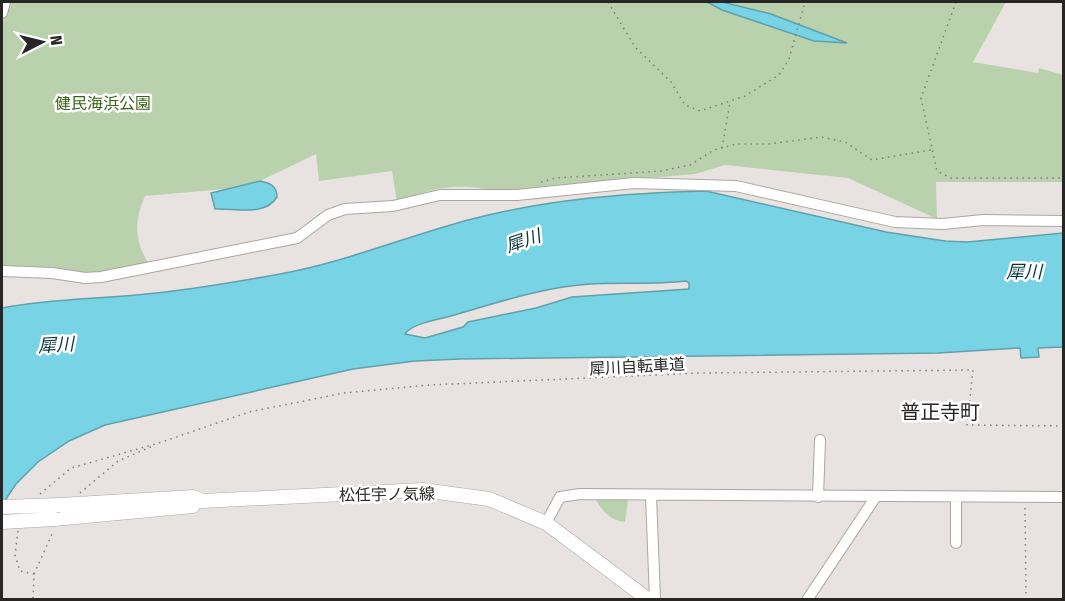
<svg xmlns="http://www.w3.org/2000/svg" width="1065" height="601" font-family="'Fira Sans Condensed','Noto Sans JP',sans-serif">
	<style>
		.green { fill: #b9d2ad }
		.water { fill: #78d4e4; stroke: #60a0ab; stroke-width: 1.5; fill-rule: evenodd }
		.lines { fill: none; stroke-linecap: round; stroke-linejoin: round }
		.minor-casing { stroke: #aaa6a3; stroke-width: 12 }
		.major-casing { stroke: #aaa6a3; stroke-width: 15 }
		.path { stroke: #817d7b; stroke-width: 1.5; stroke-dasharray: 1.5 4.5; stroke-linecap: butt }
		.minor { stroke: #fff; stroke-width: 10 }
		.major { stroke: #fff; stroke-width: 14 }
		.major-bridge-casing { stroke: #aaa6a3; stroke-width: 15; stroke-linecap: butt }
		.major-bridge { stroke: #fff; stroke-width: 14 }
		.labels { text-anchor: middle; stroke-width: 5; stroke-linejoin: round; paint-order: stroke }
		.park-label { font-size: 16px; fill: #356414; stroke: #fff }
		.street-label { font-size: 16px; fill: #282625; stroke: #fff }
		.water-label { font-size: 18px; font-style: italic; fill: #07353c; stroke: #fff }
		.quarter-label { font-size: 20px; fill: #282625; stroke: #fff }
	</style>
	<rect width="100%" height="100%" fill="#e8e3e0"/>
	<path class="green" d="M8 2H1006L973 62 1038 73 1039 68 1063 75V182H936L937 219 848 178 725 165 695 174 498 191C455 183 438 186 397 202L392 171 319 181 316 154 260 181 225 189 145 196C134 221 134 241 149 264L92 276 2 269V27Z
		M596 500H628L625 522C611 521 602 511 596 500Z"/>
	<path class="water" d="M707 2H722L771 14 847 43 814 41 722 10Z
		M260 181C270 183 277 186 277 197 265 217 235 208 215 209L211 193Z
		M706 191 886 232 945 241 967 242 1063 233V347L1038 348 1039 357 1021 358 1020 348 938 353 460 359 415 361 353 369 105 425 69 441 38 462 16 484 2 505V308C49 299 98 299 146 294 191 290 236 282 280 274 346 262 407 236 472 219 549 199 627 193 706 191ZM686 281 689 283V289L572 297 536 308 468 322 463 327 425 338 405 334C411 324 436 320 447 317 494 304 541 287 590 284 621 282 653 285 686 281Z"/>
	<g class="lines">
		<defs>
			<path id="minor" d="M2 13 5 2
				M2 271 52 273 85 278 101 277 297 238 328 215 345 209 393 206 440 195H517L634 183 736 186 895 222 943 224 983 220 1064 221
				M651 495 655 600
				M818 497 820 440
				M956 498V543
				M546 523 560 497 580 494 1064 497
				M807 600 875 498"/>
			<path id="major" d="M60 505 193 497 202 501 423 490 489 499 546 523 649 600
				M54 519 193 506"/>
		</defs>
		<use href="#minor" class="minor-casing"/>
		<use href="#major" class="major-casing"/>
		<path class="path" d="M608 2 635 47 671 82 685 105 700 111 745 96 779 75 789 59 805 2
			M956 2 921 98 937 171 951 178H1064
			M722 148 730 102
			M541 182 556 178 661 171 690 165 714 150 736 144H769L821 137 845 142 872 160 931 150
			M80 493 118 461 153 446
			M40 494 71 468 159 443 249 412 344 393 429 385 700 373 973 370 967 425 1064 426
			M1025 508 1026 600
			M18 531 15 555 20 571 34 574 33 600
			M34 574 53 532"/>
		<use href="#minor" class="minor"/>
		<use href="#major" class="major"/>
		<defs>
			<path id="major-bridge" d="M2 507 60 505
				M2 522 54 519"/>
		</defs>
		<use href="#major-bridge" class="major-bridge-casing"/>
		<use href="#major-bridge" class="major-bridge"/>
	</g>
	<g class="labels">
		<g class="park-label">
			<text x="103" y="109">健民海浜公園</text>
		</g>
		<g class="street-label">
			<text transform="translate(637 366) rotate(-3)" y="6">犀川自転車道</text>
			<text transform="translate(387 494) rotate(-1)" y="6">松任宇ノ気線</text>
		</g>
		<g class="water-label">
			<text transform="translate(523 241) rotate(-19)" y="6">犀川</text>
			<text x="1024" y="278">犀川</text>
			<text transform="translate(56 345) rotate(-3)" y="6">犀川</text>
		</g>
		<g class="quarter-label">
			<text x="940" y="419">普正寺町</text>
		</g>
	</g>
	<rect width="1065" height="601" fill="none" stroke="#282625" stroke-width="6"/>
	<g transform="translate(42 42) rotate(83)" stroke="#ffffff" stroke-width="4.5" paint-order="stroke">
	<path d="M0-4.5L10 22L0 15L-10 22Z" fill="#282625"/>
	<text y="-9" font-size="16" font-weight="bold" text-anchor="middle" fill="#282625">N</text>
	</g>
</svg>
